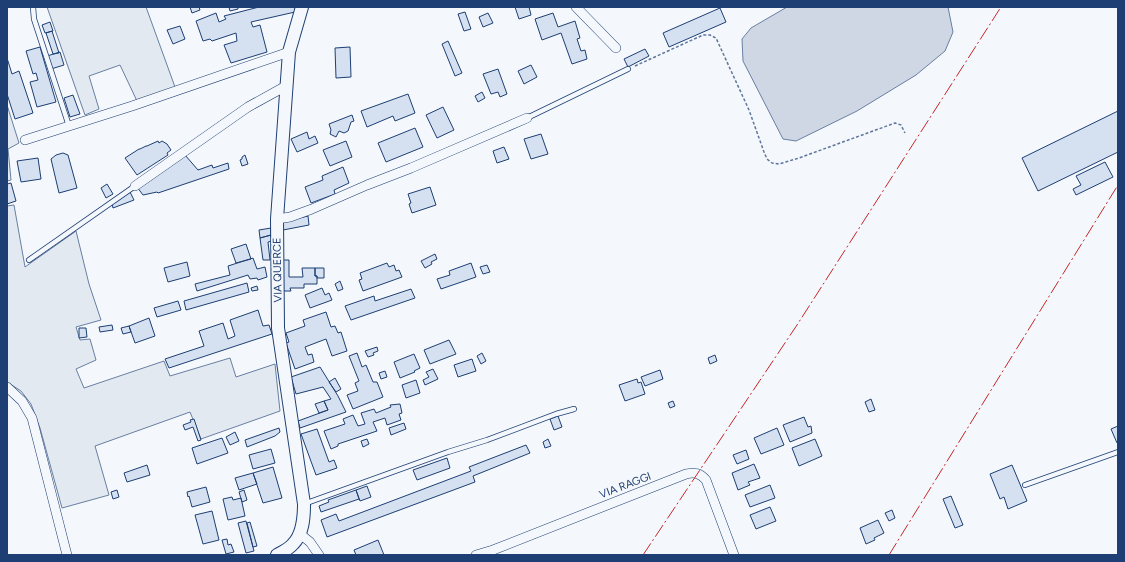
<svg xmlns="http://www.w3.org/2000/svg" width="1125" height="562" font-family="Figtree,sans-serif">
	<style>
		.green { fill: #e3e9f0; stroke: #687fa3 }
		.water { fill: #cfd7e4; stroke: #687fa3 }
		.building { fill: #d5e0f0; stroke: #1d3f73 }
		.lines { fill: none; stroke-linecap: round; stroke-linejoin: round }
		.lane-casing { stroke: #1d3f73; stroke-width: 6 }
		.street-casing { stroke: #1d3f73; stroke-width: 10 }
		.secondary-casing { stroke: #1d3f73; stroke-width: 14 }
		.path { stroke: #5e769c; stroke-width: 1.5; stroke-dasharray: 3 2; stroke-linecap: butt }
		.lane { stroke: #f4f7fb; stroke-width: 4.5 }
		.street { stroke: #f4f7fb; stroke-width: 9 }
		.secondary { stroke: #f4f7fb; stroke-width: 12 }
		.power { stroke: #c62828; stroke-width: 1; stroke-dasharray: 14 3 2 3; stroke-linecap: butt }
		.labels { text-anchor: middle; stroke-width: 3; stroke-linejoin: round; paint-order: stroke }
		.street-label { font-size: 11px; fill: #1d3f73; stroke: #f4f7fb }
	</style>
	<rect width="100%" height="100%" fill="#f4f7fb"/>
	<path class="green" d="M47 7H146L175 87 137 101 120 65 89 76 99 109 85 115Z
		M7 105 19 143 8 149 11 180 7 181Z
		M14 205 25 267 76 231 89 284 101 320 76 327 80 340 90 339 96 360 76 369 84 388 164 361 170 376 230 358 236 377 275 364 280 411 201 439 190 412 95 446 109 495 62 508 40 428 31 404 21 391 7 382V206Z"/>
	<path class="water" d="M787 7H948L953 32 945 51 916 75 857 111 796 141 783 139 743 61 742 39 751 28Z"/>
	<path class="building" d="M190 7H199L200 10 192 13Z
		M229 7H238V9L230 11Z
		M259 7H295V12L251 22 253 27 260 25 267 52 231 63 224 45 237 41 236 33 212 41 210 39 203 41 196 21 216 13 219 22 226 19 224 16Z
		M515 7H529L531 15 519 19Z
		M720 8 726 22 669 47 663 33Z
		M465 12 471 29 464 31 458 14Z
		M488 13 493 23 483 27 479 17Z
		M553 13 558 27 575 21 580 38 577 39 581 51 585 50 587 59 572 64 561 33 542 40 535 19Z
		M50 22 53 31 45 33 42 25Z
		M180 26 185 39 173 44 167 30Z
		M52 31 59 53 53 54 46 33Z
		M448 41 462 73 455 76 442 44Z
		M40 47 56 102 37 107 30 82 38 80 36 73 33 74 26 51Z
		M350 47 351 77 336 78 335 48Z
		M645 49 649 56 628 67 624 59Z
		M60 52 64 65 51 69 47 56Z
		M7 58 12 74 19 71 33 113 15 119 7 94Z
		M531 65 537 77 524 84 518 71Z
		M498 69 507 94 500 97 498 92 491 94 483 74Z
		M482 92 485 98 478 102 475 96Z
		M408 94 415 113 395 121 393 116 367 127 361 111Z
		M73 95 80 114 70 117 64 98Z
		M443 107 454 130 437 138 426 115Z
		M1118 111V152L1038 191 1022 158Z
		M352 115 354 121 351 122 348 131 344 133 339 131 336 137 330 134 331 130 329 124Z
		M415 128 423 147 386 162 378 143Z
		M307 132 309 139 315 136 318 143 297 152 291 139Z
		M541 134 548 154 531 159 524 139Z
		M158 141 159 143 162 141 167 144 171 150 167 153 168 155 137 175 125 158 139 149H140L146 146H147Z
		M346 141 352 157 330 166 323 150Z
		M504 147 509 159 497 163 493 151Z
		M63 153 68 155 77 188 59 193 51 159 56 155Z
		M185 155 198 170 212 165 213 168 228 163 229 169 158 193 157 192 143 195 137 187Z
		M245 155 248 164 242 166 240 160 242 159V157Z
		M38 158 41 179 21 182 17 161Z
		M1105 162 1113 177 1076 195 1073 189 1081 185 1076 176Z
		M343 167 349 183 334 190 335 194 311 203 305 187 323 180 322 176Z
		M11 183 16 201 7 204V184Z
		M107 184 113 194 106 198 101 188Z
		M430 187 436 205 412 213 409 204 411 203 408 194Z
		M130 192 134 200 113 208 112 204Z
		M308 216 309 225 283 230 282 222Z
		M271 228V235L260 238 259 230Z
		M271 235 272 241 268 242 270 260H263L260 238Z
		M246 244 251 259 236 263 231 249Z
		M435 254 437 259 431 262 432 264 425 268 421 261Z
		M253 258 257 269 265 267 267 277 258 280 257 278 250 279 248 275 197 291 195 284 230 275 228 266Z
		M280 260H289V277H303L302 268H315V276H317V284H304V288H290L291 291H280Z
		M187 262 190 276 168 282 164 268Z
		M387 263 389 267 394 265 396 271 399 270 402 277 363 291 359 280 362 279 360 273Z
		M471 263 476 277 441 289 437 279 450 275 449 271Z
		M487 265 490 272 483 274 480 267Z
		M315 268H324V278H317V276H315Z
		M340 281 343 289 338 291 335 284Z
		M247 283 249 292 186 310 184 301Z
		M257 286 258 290 252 291 251 288Z
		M322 288 325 295 329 293 332 300 310 308 305 295Z
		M411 289 415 298 351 320 345 306 374 296 375 301Z
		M178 301 181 310 157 317 154 308Z
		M258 310 263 326 269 325 272 334 169 368 165 359 204 346 199 331 223 323 228 339 235 336 230 320Z
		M326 312 331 327 335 326 338 333 341 332 347 351 332 356 326 339 305 347 308 355 312 354 314 362 295 369 286 343 289 342 286 333 305 326 303 320Z
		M149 318 155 336 135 343 129 326Z
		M112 325 113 330 100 332 99 327Z
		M129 326 131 332 123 334 121 328Z
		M79 328H86L87 337 79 338Z
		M449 340 456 354 430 364 424 350Z
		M377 347 378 351 373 353 374 355 368 357 365 351Z
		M357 353 362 367 366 365 373 382H377L383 397 353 409 347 395 358 391 355 383 359 381 349 356Z
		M482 353 486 361 481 364 477 356Z
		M414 354 420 368 414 371 415 372 400 378 394 362Z
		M715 355 717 361 710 364 708 358Z
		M472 359 476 371 458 377 454 365Z
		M320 367 338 396 346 412 300 428 298 421 328 410 324 401 331 399 323 387 296 394 291 377Z
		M433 369 438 379 425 385 423 380 429 377 426 372Z
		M660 370 663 379 645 386 641 377Z
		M385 371 387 377 381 379 379 373Z
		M335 378 341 389 336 392 329 382Z
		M637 379 638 383 641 382 645 394 625 401 619 385Z
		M416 380 420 393 406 398 402 385Z
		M871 399 875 410 869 412 865 402Z
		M324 401 328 410 319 413 315 404Z
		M673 401 675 406 670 408 668 403Z
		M400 404 402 413 399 414 401 420 387 425 385 418 373 422 377 431 338 444V446L331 449 324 431 345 424 343 419 353 415 358 426 365 424 361 413 374 409 376 413 391 407 390 405Z
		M558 416 562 427 554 430 550 419Z
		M804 417 808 427 811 426 812 433 790 442 783 425Z
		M194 419 201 440 198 441 193 427 185 430 183 425 191 422 190 420Z
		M404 423 406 429 391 435 389 428Z
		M1118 426V443H1117L1111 429Z
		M279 428 280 432 275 436 247 447 245 440Z
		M777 428 784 445 761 454 754 438Z
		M317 429 329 462 334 460 337 468 316 475 301 434Z
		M235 432 239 441 230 445 226 437Z
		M222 438 228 453 197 464 192 448Z
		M367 439 369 444 363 447 361 441Z
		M548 439 551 446 545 448 543 442Z
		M815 439 822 456 799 466 792 448Z
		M526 445 530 453 473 476 475 482 327 537 321 520 336 514 339 521 471 471 469 467Z
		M271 449 275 463 253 469 249 455Z
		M746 450 749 459 737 464 733 455Z
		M447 458 450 468 417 480 413 470Z
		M754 464 760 478 748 482 750 485 738 490 732 473Z
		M147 465 150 475 127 482 124 473Z
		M1012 465 1027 501 1008 509 1004 497 1000 499 990 474Z
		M273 467 282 498 263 503 253 473Z
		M253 473 257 484 239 490 235 478Z
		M770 485 775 498 750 507 745 495Z
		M367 486 371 497 360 501 356 490Z
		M206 487 210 502 192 507 189 496 188 497 187 492Z
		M117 490 119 497 113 499 111 492Z
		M244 490 247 500 242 502 239 492Z
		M356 490 359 499 321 512 319 506 329 502 328 500Z
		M951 496 963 525 955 528 943 499Z
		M232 497 233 500 241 498 245 516 228 520 223 499Z
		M770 507 776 521 756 529 750 515Z
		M892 510 895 518 889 521 885 513Z
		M212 511 219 540 203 544 195 515Z
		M878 520 884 533 874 538 875 540 866 544 860 528Z
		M246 521 254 551 246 553 238 523Z
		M250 522 257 546 253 547 247 523Z
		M227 539 228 545 231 544 234 552 226 554 222 540Z
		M378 540 384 555H356L354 550Z"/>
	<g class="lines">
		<defs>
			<path id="lane" d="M33 7 34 19 69 126
				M527 118 628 69
				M29 260 135 186
				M1025 485 1118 452
				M304 504 448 452 487 440 556 414 574 409"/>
			<path id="street" d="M576 7 616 48
				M25 140 132 106 289 52
				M135 186 248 107 286 86
				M277 219 290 217 312 209 367 185 411 168 527 118
				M7 387 22 401 32 418 67 555
				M300 534 310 542 319 555
				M476 555 493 550 686 474C695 472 700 473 706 480L734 555"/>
			<path id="secondary" d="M277 555C282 552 289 549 293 544 303 534 304 518 304 504L278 328 277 219 289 52 302 7"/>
		</defs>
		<use href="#lane" class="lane-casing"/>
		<use href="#street" class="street-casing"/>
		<use href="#secondary" class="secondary-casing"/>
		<path class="path" d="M635 66 703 35H710L716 38 749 110 764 152 767 159 772 163 779 164 799 158 895 123 901 125 905 133"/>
		<use href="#lane" class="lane"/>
		<use href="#street" class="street"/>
		<use href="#secondary" class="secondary"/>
		<path class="power" d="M643 555 797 325 1001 7
			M889 555 1118 185"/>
	</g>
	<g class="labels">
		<g class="street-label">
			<text transform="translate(277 270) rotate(-91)" y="4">VIA QUERCE</text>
			<text transform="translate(625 485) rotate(-21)" y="4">VIA RAGGI</text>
		</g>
	</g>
	<rect width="1125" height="562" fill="none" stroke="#1d3f73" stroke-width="16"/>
</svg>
